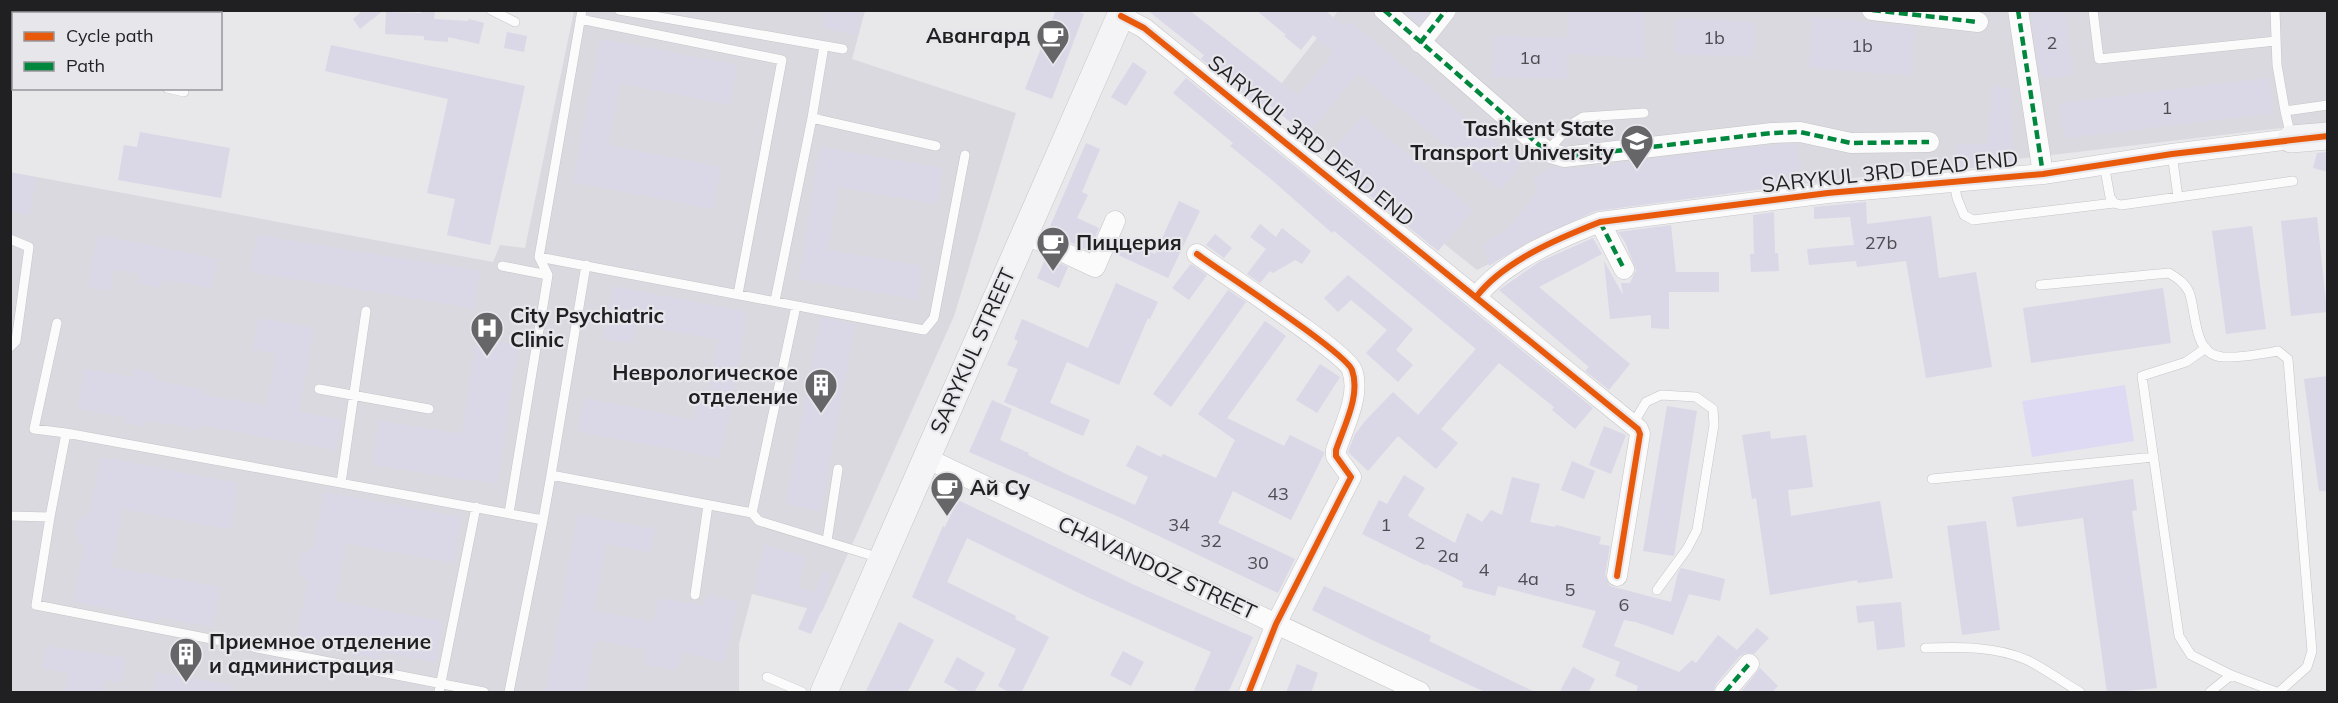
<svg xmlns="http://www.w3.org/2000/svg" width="2338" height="703" font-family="Mulish,sans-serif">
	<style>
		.built { fill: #dad9e0 }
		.green { fill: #dfdaf4 }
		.building { fill: #dad7e7 }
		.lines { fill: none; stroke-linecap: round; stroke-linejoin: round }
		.lane-casing { stroke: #c5c4c6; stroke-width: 10 }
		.street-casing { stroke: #c5c4c6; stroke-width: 21 }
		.secondary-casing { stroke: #c5c4c6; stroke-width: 28 }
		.lane { stroke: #fcfbfc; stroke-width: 9 }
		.street { stroke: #fcfbfc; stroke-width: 20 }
		.secondary { stroke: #f4f4f7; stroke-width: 27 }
		.quiet { stroke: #00873e; stroke-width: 4.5; stroke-dasharray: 9 4.5; stroke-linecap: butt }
		.cycleway-casing { stroke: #e7e6eb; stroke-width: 10 }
		.cycleway { stroke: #e8590c; stroke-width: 6 }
		.labels { text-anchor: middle; stroke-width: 4.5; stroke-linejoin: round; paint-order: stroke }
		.number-label { font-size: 18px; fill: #4e4d52 }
		.poi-label { font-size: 21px; font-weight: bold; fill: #201f21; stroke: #e7e6eb; text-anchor: start }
		.street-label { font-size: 21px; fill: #201f21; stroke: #e7e6eb }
	</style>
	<rect width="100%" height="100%" fill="#e8e7ea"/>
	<path class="built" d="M574 11H865L852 59 1016 113 954 316 822 612 752 594 739 644V692H11L10 172 493 262 500 245 525 248Z
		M1338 11H2327V132L2290 127 1599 208 1477 270 1267 102Z"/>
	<path class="green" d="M2125 385 2134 441 2032 457 2022 401Z"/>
	<path class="building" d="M363 10H384L360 29 353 19Z
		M421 10H435L434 19 468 21 469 19 484 23 479 44 448 37V42L424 40V36L385 34 386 12 421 13Z
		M825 10H862L857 35 822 28Z
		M1056 10H1074L1084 14 1052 99 1025 89Z
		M1147 10H1189L1298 96 1334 53 1313 35 1301 50 1284 36 1286 35 1256 10H1325L1344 27 1349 21 1521 164 1500 190 1358 73 1306 135 1265 101 1260 107 1201 59 1204 55Z
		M1403 10H1430L1419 25Z
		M2030 10H2065L2073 75 2041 79Z
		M1568 11 1644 12V58L1567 54V79L1492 77 1493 36 1569 38Z
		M1812 17 1914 27 1911 75 1809 68Z
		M1676 19 1754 22 1753 57 1675 54Z
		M507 32 527 36 524 52 504 48Z
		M601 39 737 65 730 105 620 83 608 145 721 167 713 209 573 182Z
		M331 45 525 86 490 245 447 235 455 199 427 193 448 99 325 71Z
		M1133 62 1147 72 1126 106 1111 97Z
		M1186 78 1593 408 1575 429 1552 410 1554 407 1499 363 1441 429 1458 443 1436 469 1398 436 1368 471 1348 452 1355 434 1366 420 1393 392 1418 415 1476 349 1334 231 1332 233 1272 180 1230 146 1233 143 1173 93Z
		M2269 78 2273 113 2064 138 2060 103Z
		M1993 86 2010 88 2014 165 1957 169 1956 145 1988 143Z
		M1362 116 1473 210 1438 251 1353 182 1357 177 1330 154Z
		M140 132 230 148 221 198 118 180 124 145 137 147Z
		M1086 143 1100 149 1082 192 1088 195 1077 218 1099 228 1089 251 1048 231Z
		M1797 144 1801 184 1596 211 1528 241 1489 266 1484 247 1489 240 1505 232 1538 191 1533 181 1550 167 1565 169 1615 166V163L1773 145Z
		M820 147 943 168 937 204 838 187 828 250 922 266 917 299 799 279Z
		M2328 152V172L2313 168 2317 153Z
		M10 173 36 178 29 215 10 211Z
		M1179 201 1200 211 1168 278 1114 253 1121 238 1155 254Z
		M1866 202 1867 224 1931 216 1939 278 1976 272 1992 367 1926 378 1906 261 1857 267 1856 261 1809 265 1807 249 1854 245 1850 217 1814 219V207Z
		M1774 212 1775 253H1778L1779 271 1751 272 1750 254H1754L1753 215Z
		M2317 217 2327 312 2291 316 2281 221Z
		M1260 224 1276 237 1282 228 1311 251 1302 264 1295 260 1273 273 1270 271 1260 283 1247 274 1266 249 1250 237Z
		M1671 225 1676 272H1719V292H1669V329L1651 328V315L1610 319 1604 261 1623 295 1621 283H1630L1636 270 1625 242 1618 232Z
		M2252 226 2266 329 2226 334 2212 231Z
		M1215 234 1232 248 1224 258 1206 245Z
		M98 235 217 259 211 288 162 279 160 288 139 283 140 274 114 269 110 291 88 286Z
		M257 235 480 271 474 308 251 272Z
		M1593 238 1602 254 1539 287 1630 364 1609 390 1585 371 1589 367 1499 290 1539 262Z
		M1046 257 1068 267 1059 288 1037 278Z
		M1191 264 1207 275 1189 300 1172 288Z
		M1348 275 1413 329 1396 350 1413 365 1398 382 1366 353 1387 330 1351 300 1338 312 1324 298Z
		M1116 283 1158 302 1150 319 1148 318 1119 385 1067 362 1050 403 1090 420 1083 436 1004 402 1018 369 1007 365 1018 341 1014 339 1022 319 1088 348Z
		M612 286 746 312 733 397 719 458 577 431 585 398 695 420 698 389 710 392 718 339 636 325 632 343 604 339Z
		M2163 288 2171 343 2031 363 2023 308Z
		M1228 290 1246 302 1171 407 1153 394Z
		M821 317 855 324 820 511 786 504Z
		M258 318 314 328 299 412 341 419 336 450 200 425 199 429 146 420 145 426 125 423 126 417 78 409 84 369 132 377 133 369 157 373 155 381 205 389 204 395 267 406 276 354 253 349Z
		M1265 321 1286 336 1227 418 1284 446 1290 435 1324 452V454L1291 520 1233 491 1218 523 1295 559 1278 593 1119 517 969 452 992 400 1012 409 1000 440 1029 453 1028 455 1066 474 1135 505 1148 477 1126 466 1137 445 1161 457 1163 454 1216 478 1235 440 1198 414Z
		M476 339 518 345 497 484 373 465 379 421 462 434Z
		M1320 364 1340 377 1317 413 1296 400Z
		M2328 376V491H2319L2304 379Z
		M1667 406 1697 411 1674 556 1643 551Z
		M1604 426 1626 435 1611 474 1589 465Z
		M1770 431 1771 439 1806 435 1813 487 1788 490 1791 516 1880 501 1893 578 1858 583 1857 580 1770 595 1756 498 1752 499 1742 435Z
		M101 457 238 483 230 529 122 509 111 567 219 587 212 627 158 617 157 622 127 616 128 612 74 602 84 546 78 540 76 529 80 519 90 514Z
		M1572 461 1595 471 1584 499 1561 490Z
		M1404 475 1425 488 1408 515 1409 517 1455 543 1467 513 1482 522 1491 510 1502 515 1512 477 1540 484 1530 522 1555 527 1556 525 1601 537 1599 544 1610 546 1605 575 1610 586 1671 602 1678 573 1681 568 1725 579 1720 601 1689 594 1673 635 1636 622 1624 620 1614 646 1679 672 1692 660 1696 663 1718 635 1737 650 1757 628 1769 638 1754 654 1746 653 1740 656 1716 684 1713 693H1636L1638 686 1615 676 1620 662 1582 647 1596 611 1498 586 1495 596 1462 587 1463 582 1426 564 1425 565 1362 534 1379 500 1387 504Z
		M2133 479 2137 510 2132 511 2157 688 2107 693 2083 518 2017 527 2012 497Z
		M324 492 461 517 453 563 345 543 335 601 442 621 435 662 381 652 380 659 350 654 351 646 298 636 308 581 301 574 299 563 303 554 314 549Z
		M958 500 1132 584 1253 637 1228 693H1193L1211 652 1083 595 967 538 947 582 1016 616 1015 619 1049 637 1021 693H1010L998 686 1016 649 912 597 943 526 945 527Z
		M578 515 655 529 651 552 606 544 593 611 654 622 658 598 704 606 707 595 738 602 724 662 680 652 677 670 644 664 646 650 595 640 585 693H546Z
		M1986 521 2000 630 1962 635 1947 526Z
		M765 545 805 556 798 588 815 592 824 572 830 574 822 610 811 634 798 629 808 606 754 593Z
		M1324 586 1431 636 1429 641 1537 693H1487L1370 639 1312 610Z
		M1901 602 1905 647 1877 650 1874 621 1858 623 1856 606Z
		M899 622 934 640 907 693H865Z
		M46 646 126 658 122 683 104 680 102 693H65L69 673 43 669Z
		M1123 651 1144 662 1131 686 1110 675Z
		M957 657 985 673 974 693H962L944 682Z
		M1297 664 1318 673 1311 693H1286Z
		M1573 667 1595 679 1588 693H1559Z
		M1760 668 1778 686 1771 693H1740Z
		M157 673 231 685 230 693H154Z"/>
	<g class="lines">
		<defs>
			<path id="lane" d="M491 10 515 22
				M619 10 843 49
				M2093 10 2099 59 2276 41
				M2275 10 2277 65 2285 111
				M580 19 782 60 738 294
				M10 58H14
				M167 88 184 92
				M812 118 936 146
				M2291 137 2285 111 2328 105
				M1547 152 1570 125 1583 117 1644 113
				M2172 154 2178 197
				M2104 164 2110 197 2114 203 2121 205 2293 181
				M1954 182 1957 198 1964 215 1973 220 2114 203
				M10 239 29 247 16 341 10 347
				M539 257 582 10
				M586 265 551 475 752 513
				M502 266 548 275
				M2040 285 2169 273C2177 278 2185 283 2189 292 2197 312 2192 355 2223 357 2241 358 2261 354 2278 351L2288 359 2312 651 2307 667 2279 692
				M775 301 812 118 824 46
				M796 306 752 513 759 521 880 558
				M57 323 34 429 66 433
				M2206 348 2186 362 2142 376 2179 636 2191 655 2231 675 2276 692
				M319 389 429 409
				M1633 424 1646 402 1661 395 1696 397 1713 409 1714 425 1697 530 1687 549 1657 590
				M1932 479 2154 457
				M341 483 366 311
				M509 513 548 275 539 257 924 330 934 318 965 155
				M10 516 50 517
				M543 520 551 475
				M827 541 838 469
				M695 595 708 505
				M1925 648C1960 647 1995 646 2027 660 2046 669 2062 682 2080 692
				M767 677 802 692
				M439 692 476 507
				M484 692 36 605 50 517 66 433 543 520 509 692
				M2210 692 2231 675"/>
			<path id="street" d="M1384 10 1547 152 1564 157 1772 133 1800 132 1851 143 1929 142
				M1872 10 1978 22
				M2018 10 2043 174
				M1121 16 1144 28 1638 429 1640 434 1617 576
				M1420 43 1446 10
				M1600 222 1624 269
				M1025 234 1095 267 1115 221
				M1197 254C1220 271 1345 352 1352 370 1361 395 1344 426 1336 450V456L1351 477 1276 624 1249 692
				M1477 296C1504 261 1559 238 1600 222L1828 193 2043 174 2172 154 2291 139
				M926 458 1420 692
				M1725 692 1749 664"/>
			<path id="secondary" d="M2291 139 2328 136
				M824 692 1123 10"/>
		</defs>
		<use href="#lane" class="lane-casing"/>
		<use href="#street" class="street-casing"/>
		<use href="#secondary" class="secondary-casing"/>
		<use href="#lane" class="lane"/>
		<use href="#street" class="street"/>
		<use href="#secondary" class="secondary"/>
		<path class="quiet" d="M1384 10 1547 152 1564 157 1772 133 1800 132 1851 143 1929 142
			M1872 10 1978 22
			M2018 10 2043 174
			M1420 43 1446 10
			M1600 222 1624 269
			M1725 692 1749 664"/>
		<defs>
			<path id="cycleway" d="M1121 16 1144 28 1638 429 1640 434 1617 576
				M1197 254C1220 271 1345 352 1352 370 1361 395 1344 426 1336 450V456L1351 477 1276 624 1249 692
				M1477 296C1504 261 1559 238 1600 222L1828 193 2043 174 2172 154 2328 136"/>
		</defs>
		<use href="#cycleway" class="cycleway-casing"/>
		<use href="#cycleway" class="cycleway"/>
	</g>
	<defs>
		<symbol id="cafe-pin" viewBox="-11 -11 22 30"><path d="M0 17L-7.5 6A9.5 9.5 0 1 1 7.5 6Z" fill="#666567" stroke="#e7e6eb"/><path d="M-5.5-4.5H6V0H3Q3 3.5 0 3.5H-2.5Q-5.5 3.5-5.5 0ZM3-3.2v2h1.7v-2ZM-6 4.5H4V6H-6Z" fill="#fff"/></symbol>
		<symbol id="university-pin" viewBox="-11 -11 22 30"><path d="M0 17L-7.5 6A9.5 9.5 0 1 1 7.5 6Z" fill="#666567" stroke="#e7e6eb"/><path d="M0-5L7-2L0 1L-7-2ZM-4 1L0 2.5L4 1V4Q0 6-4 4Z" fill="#fff"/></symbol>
		<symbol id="hospital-pin" viewBox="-11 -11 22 30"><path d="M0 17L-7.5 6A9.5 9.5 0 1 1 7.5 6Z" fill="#666567" stroke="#e7e6eb"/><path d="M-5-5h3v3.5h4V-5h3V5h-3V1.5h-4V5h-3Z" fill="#fff"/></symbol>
		<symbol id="building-pin" viewBox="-11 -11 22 30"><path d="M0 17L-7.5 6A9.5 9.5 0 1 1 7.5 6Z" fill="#666567" stroke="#e7e6eb"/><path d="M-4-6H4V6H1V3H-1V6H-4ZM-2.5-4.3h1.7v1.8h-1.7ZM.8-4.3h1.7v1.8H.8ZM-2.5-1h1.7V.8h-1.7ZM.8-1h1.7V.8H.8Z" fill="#fff"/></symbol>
	</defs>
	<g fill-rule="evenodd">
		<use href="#cafe-pin" x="1034" y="17" width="38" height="52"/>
		<use href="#university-pin" x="1618" y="122" width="38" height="52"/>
		<use href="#cafe-pin" x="1034" y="224" width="38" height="52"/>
		<use href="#hospital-pin" x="468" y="309" width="38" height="52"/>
		<use href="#building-pin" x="802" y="366" width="38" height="52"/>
		<use href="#cafe-pin" x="928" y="469" width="38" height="52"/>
		<use href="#building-pin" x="167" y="635" width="38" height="52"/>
	</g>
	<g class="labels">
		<g class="number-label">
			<text x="1714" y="44">1b</text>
			<text x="2052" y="49">2</text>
			<text x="1862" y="52">1b</text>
			<text x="1530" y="64">1a</text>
			<text x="2167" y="114">1</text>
			<text x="1881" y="249">27b</text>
			<text x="1278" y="500">43</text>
			<text x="1179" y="531">34</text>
			<text x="1386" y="531">1</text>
			<text x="1211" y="547">32</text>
			<text x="1420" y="549">2</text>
			<text x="1448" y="562">2a</text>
			<text x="1258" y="569">30</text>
			<text x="1484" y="576">4</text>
			<text x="1528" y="585">4a</text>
			<text x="1570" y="596">5</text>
			<text x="1624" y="611">6</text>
		</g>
		<g class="poi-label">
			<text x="1030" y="43" text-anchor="end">Авангард</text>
			<text x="1614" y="136" text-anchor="end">Tashkent State<tspan x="1614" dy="24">Transport University</tspan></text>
			<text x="1076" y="250">Пиццерия</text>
			<text x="510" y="323">City Psychiatric<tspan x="510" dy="24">Clinic</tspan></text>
			<text x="798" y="380" text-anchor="end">Неврологическое<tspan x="798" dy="24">отделение</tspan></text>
			<text x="970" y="495">Ай Су</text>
			<text x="209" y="649">Приемное отделение<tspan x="209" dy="24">и администрация</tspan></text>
		</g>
		<g class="street-label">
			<text transform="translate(1311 141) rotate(39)" y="7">SARYKUL 3RD DEAD END</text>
			<text transform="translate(1890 172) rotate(-6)" y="7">SARYKUL 3RD DEAD END</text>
			<text transform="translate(973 351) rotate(-66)" y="7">SARYKUL STREET</text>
			<text transform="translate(1157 568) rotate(25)" y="7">CHAVANDOZ STREET</text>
		</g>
	</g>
	<rect width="2338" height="703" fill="none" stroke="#201f21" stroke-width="24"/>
	<rect x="12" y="12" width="210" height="78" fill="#e7e6eb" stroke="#97969a" stroke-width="1.5"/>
	<rect x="24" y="32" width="30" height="9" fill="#e8590c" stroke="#97969a" stroke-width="1.5"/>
	<text x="66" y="42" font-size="18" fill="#201f21">Cycle path</text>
	<rect x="24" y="62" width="30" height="9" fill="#00873e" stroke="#97969a" stroke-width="1.5"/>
	<text x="66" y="72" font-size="18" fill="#201f21">Path</text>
</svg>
